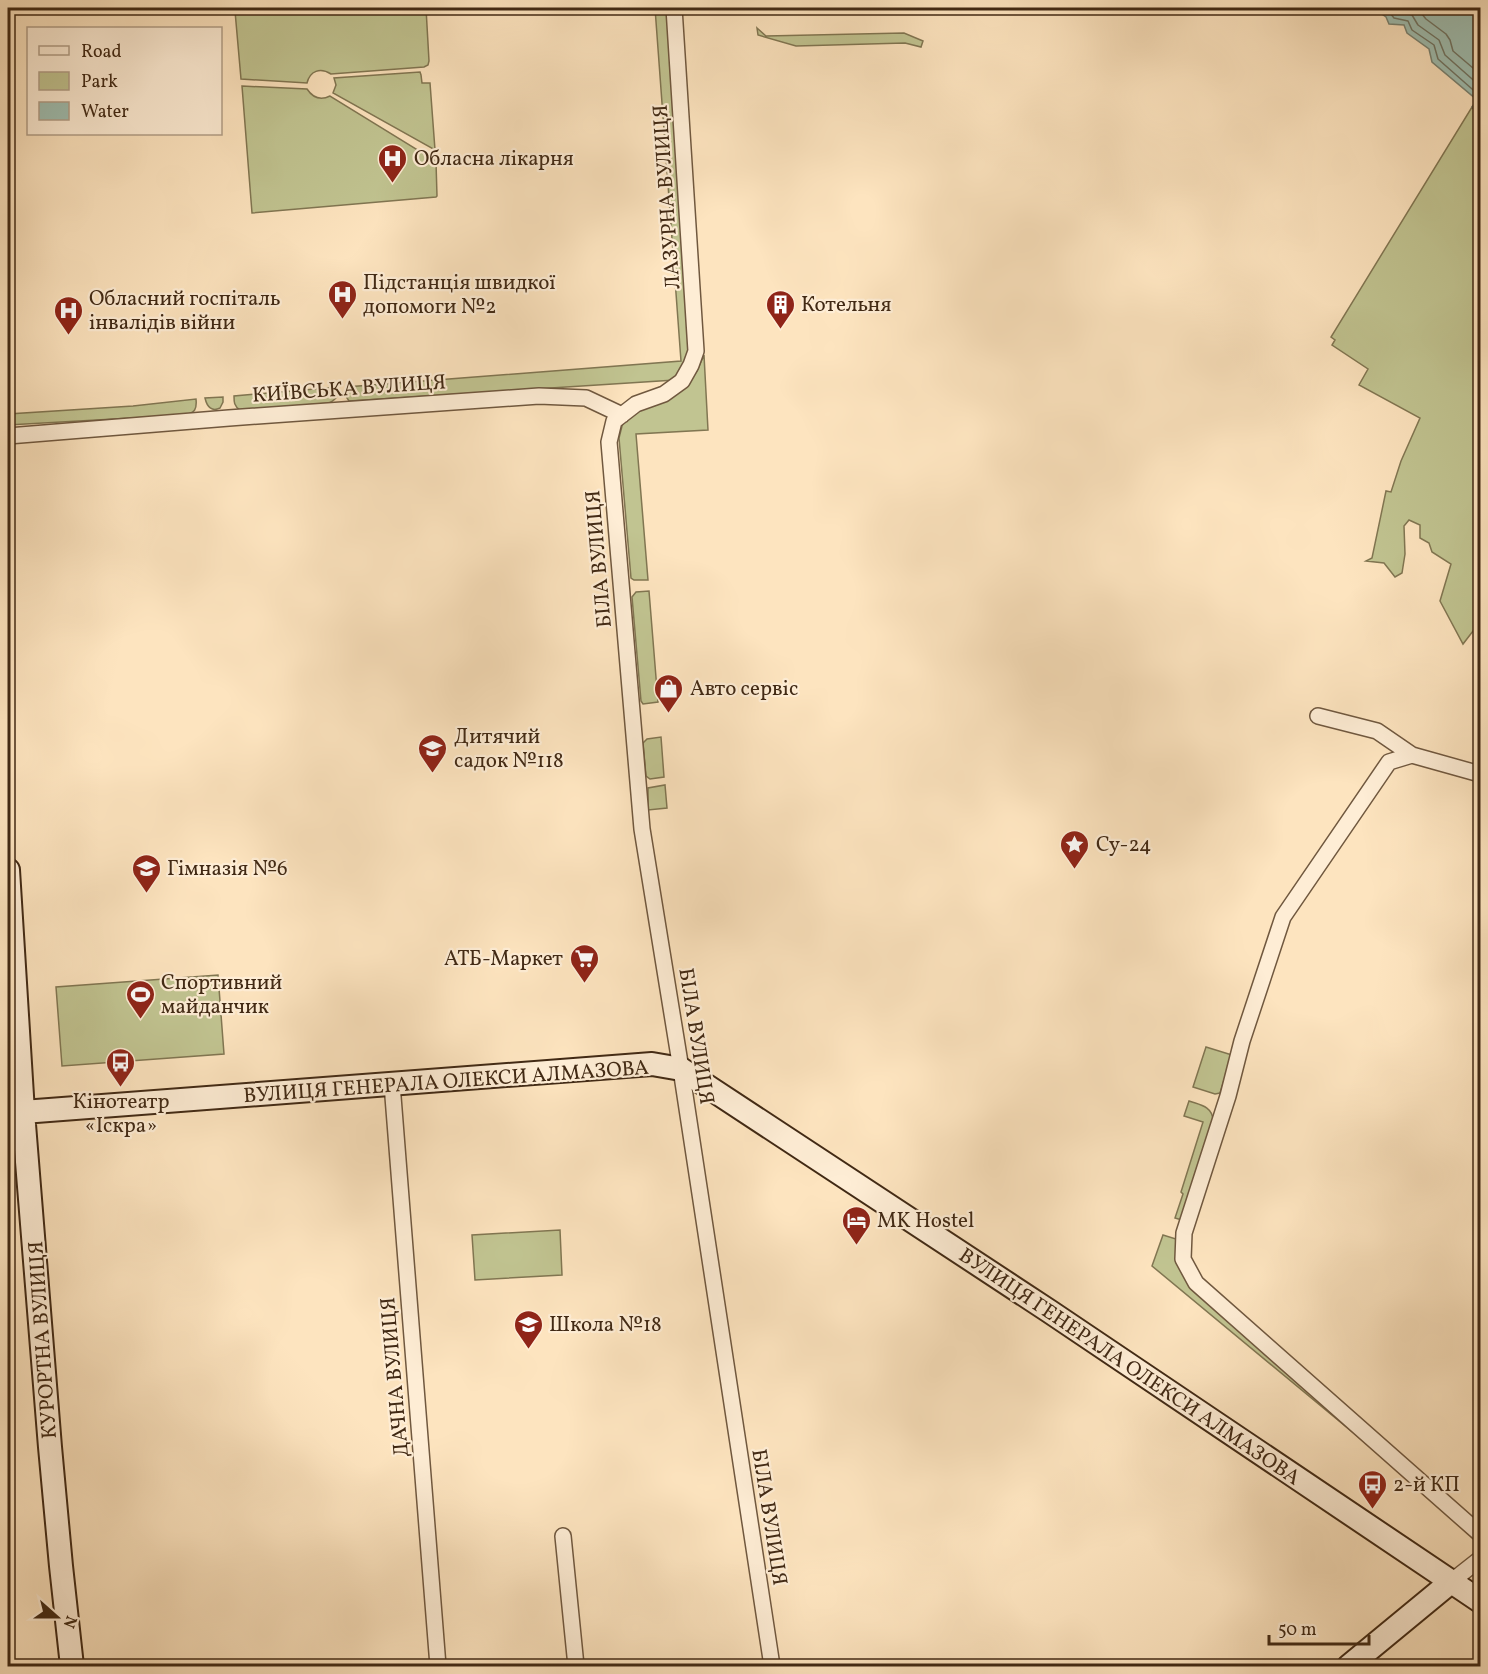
<svg xmlns="http://www.w3.org/2000/svg" width="1488" height="1674" font-family="Vollkorn,serif">
	<style>
		.green { fill: #c1c491; stroke: #817652; stroke-width: 1.5 }
		.water { fill: #9fbfb2; stroke: #798373; stroke-width: 1.5 }
		.lines { fill: none; stroke-linecap: round; stroke-linejoin: round }
		.shore { stroke: #707463; stroke-width: 1.5 }
		.street-casing { stroke: #70583f; stroke-width: 18 }
		.secondary-casing { stroke: #412914; stroke-width: 26 }
		.street { stroke: #feedd5; stroke-width: 15 }
		.secondary { stroke: #feedd5; stroke-width: 22 }
		.labels { text-anchor: middle; stroke-width: 4.5; stroke-linejoin: round; paint-order: stroke }
		.poi-label { font-size: 21px; fill: #412914; stroke: #feedd5; text-anchor: start }
		.street-label { font-size: 21px; fill: #412914; stroke: #feedd5 }
	</style>
	<rect width="100%" height="100%" fill="#fde4bf"/>
	<filter id="stains"><feTurbulence type="fractalNoise" baseFrequency=".00333" numOctaves="4"/><feColorMatrix values="0 0 0 0 .2 0 0 0 0 .09 0 0 0 0 .02 0 0 0 .5 -.17"/></filter>
	<radialGradient id="worn" r=".72"><stop offset=".6" stop-color="#630" stop-opacity="0"/><stop offset="1" stop-color="#630" stop-opacity=".3"/></radialGradient>
	<path class="green" d="M280 8H426L429 61 428 65 424 67 331 74C320 67 310 71 307 83L241 79 235 11Z
		M655 8H667L691 353 675 380 349 401 347 398 346 387 681 361Z
		M757 28 766 36 904 33 923 41 921 47 905 43 796 46 758 35Z
		M420 72 421 75 422 83H430L435 150 333 93 336 85 334 78Z
		M242 86 307 89C313 98 320 101 330 96L434 160 436 162 437 196 436 197 252 213Z
		M1472 107 1480 116V622L1463 644 1440 601 1451 564 1432 552 1429 543 1420 538V525L1409 520 1404 526 1405 554 1402 573 1395 577 1384 563 1366 561 1372 558 1386 491 1391 492 1401 461 1420 418 1359 385 1368 369 1332 345 1335 340 1331 337Z
		M704 355 708 430 636 434 648 580H634L631 578 619 438 622 426 626 417 685 388 697 371Z
		M338 387C338 396 337 399 329 403L240 410C234 406 234 402 234 396Z
		M223 397V402L220 408C212 412 207 407 205 398Z
		M196 399C197 409 195 413 185 415L8 425V414L133 406Z
		M649 591 658 702 643 704 641 701 632 597 636 592Z
		M661 737 664 777 650 779 646 776 643 743 647 739Z
		M665 785 667 808 648 810V788Z
		M218 975 224 1054 62 1066 56 987Z
		M1206 1047 1232 1055 1220 1093 1215 1094 1193 1087Z
		M1189 1101C1200 1105 1212 1106 1213 1120L1182 1220 1175 1218 1183 1194 1181 1192 1203 1122 1184 1116Z
		M560 1230 562 1275 475 1280 472 1235Z
		M1163 1235 1176 1239V1260L1193 1287 1368 1445 1152 1266Z"/>
	<path class="water" d="M1373 8H1480V116L1472 107 1477 100 1432 62 1429 49 1407 33 1404 25 1389 24 1386 17Z"/>
	<g class="lines">
		<path class="shore" d="M1382 8 1390 13 1394 18 1408 21 1412 30 1434 45 1438 59 1480 96
			M1395 8 1398 11 1412 15 1418 25 1439 40 1445 55 1480 86
			M1417 8 1426 19 1446 34 1450 40 1453 51 1480 74"/>
		<defs>
			<path id="street" d="M674 8 696 351 691 365 682 381 664 394 636 404 614 421 609 442 642 829 681 1069 772 1666
				M8 436 229 418 539 396 586 398 622 415
				M1318 716 1377 731 1412 755 1480 774
				M1412 755 1389 762 1283 917 1242 1041 1228 1096 1184 1233 1183 1259 1196 1283 1480 1534
				M392 1084 438 1666
				M8 1112H23
				M563 1536 576 1666
				M1452 1581 1480 1559"/>
			<path id="secondary" d="M8 870 23 1112 50 1447 61 1566 72 1666
				M23 1112 652 1064 681 1069 1049 1311 1480 1601
				M1349 1666 1452 1581"/>
		</defs>
		<use href="#street" class="street-casing"/>
		<use href="#secondary" class="secondary-casing"/>
		<use href="#street" class="street"/>
		<use href="#secondary" class="secondary"/>
	</g>
	<defs>
		<symbol id="hospital-pin" viewBox="-11 -11 22 30"><path d="M0 17L-7.5 6A9.5 9.5 0 1 1 7.5 6Z" fill="#8f2418" stroke="#feedd5"/><path d="M-5-5h3v3.5h4V-5h3V5h-3V1.5h-4V5h-3Z" fill="#fff"/></symbol>
		<symbol id="building-pin" viewBox="-11 -11 22 30"><path d="M0 17L-7.5 6A9.5 9.5 0 1 1 7.5 6Z" fill="#8f2418" stroke="#feedd5"/><path d="M-4-6H4V6H1V3H-1V6H-4ZM-2.5-4.3h1.7v1.8h-1.7ZM.8-4.3h1.7v1.8H.8ZM-2.5-1h1.7V.8h-1.7ZM.8-1h1.7V.8H.8Z" fill="#fff"/></symbol>
		<symbol id="shop-pin" viewBox="-11 -11 22 30"><path d="M0 17L-7.5 6A9.5 9.5 0 1 1 7.5 6Z" fill="#8f2418" stroke="#feedd5"/><path d="M-5-2.5h2.3a2.7 3.5 0 0 1 5.4 0H5L5.5 6h-11ZM-1.5-2.5h3a1.5 2.3 0 0 0-3 0Z" fill="#fff"/></symbol>
		<symbol id="school-pin" viewBox="-11 -11 22 30"><path d="M0 17L-7.5 6A9.5 9.5 0 1 1 7.5 6Z" fill="#8f2418" stroke="#feedd5"/><path d="M0-5L7-2L0 1L-7-2ZM-4 1L0 2.5L4 1V4Q0 6-4 4Z" fill="#fff"/></symbol>
		<symbol id="sight-pin" viewBox="-11 -11 22 30"><path d="M0 17L-7.5 6A9.5 9.5 0 1 1 7.5 6Z" fill="#8f2418" stroke="#feedd5"/><path d="M0-6L1.8-2.2L6-1.7L2.9 1.2L3.7 5.4L0 3.3L-3.7 5.4L-2.9 1.2L-6-1.7L-1.8-2.2Z" fill="#fff"/></symbol>
		<symbol id="supermarket-pin" viewBox="-11 -11 22 30"><path d="M0 17L-7.5 6A9.5 9.5 0 1 1 7.5 6Z" fill="#8f2418" stroke="#feedd5"/><path d="M-6-5.5h2.5l.6 2H6L4.5 2H-2.5L-4.4-4H-6ZM-1.5 3.2a1.3 1.3 0 1 0 .1 0ZM3 3.2a1.3 1.3 0 1 0 .1 0Z" fill="#fff"/></symbol>
		<symbol id="stadium-pin" viewBox="-11 -11 22 30"><path d="M0 17L-7.5 6A9.5 9.5 0 1 1 7.5 6Z" fill="#8f2418" stroke="#feedd5"/><path d="M0-5a6.5 5 0 1 0 0 10a6.5 5 0 1 0 0-10ZM-3.5-1.8h7v3.6h-7Z" fill="#fff"/></symbol>
		<symbol id="bus-pin" viewBox="-11 -11 22 30"><path d="M0 17L-7.5 6A9.5 9.5 0 1 1 7.5 6Z" fill="#8f2418" stroke="#feedd5"/><path d="M-5-6H5V4H4V6H2V4H-2V6H-4V4H-5ZM-3.5-4V0h7V-4ZM-3.5 1.2v1.5H-2V1.2ZM2 1.2v1.5H3.5V1.2Z" fill="#fff"/></symbol>
		<symbol id="hotel-pin" viewBox="-11 -11 22 30"><path d="M0 17L-7.5 6A9.5 9.5 0 1 1 7.5 6Z" fill="#8f2418" stroke="#feedd5"/><path d="M-6-4.5h1.5V1H6V5H4.5V3h-9V5H-6ZM-4 0a1.8 1.8 0 1 1 3.6 0ZM.5 0V-2.5h3Q6-2.5 6 0Z" fill="#fff"/></symbol>
	</defs>
	<g fill-rule="evenodd">
		<use href="#hospital-pin" x="376" y="142" width="33" height="45"/>
		<use href="#hospital-pin" x="326" y="278" width="33" height="45"/>
		<use href="#building-pin" x="764" y="288" width="33" height="45"/>
		<use href="#hospital-pin" x="52" y="294" width="33" height="45"/>
		<use href="#shop-pin" x="652" y="672" width="33" height="45"/>
		<use href="#school-pin" x="416" y="732" width="33" height="45"/>
		<use href="#sight-pin" x="1058" y="828" width="33" height="45"/>
		<use href="#school-pin" x="130" y="852" width="33" height="45"/>
		<use href="#supermarket-pin" x="568" y="942" width="33" height="45"/>
		<use href="#stadium-pin" x="124" y="978" width="33" height="45"/>
		<use href="#bus-pin" x="104" y="1046" width="33" height="45"/>
		<use href="#hotel-pin" x="840" y="1204" width="33" height="45"/>
		<use href="#school-pin" x="512" y="1308" width="33" height="45"/>
		<use href="#bus-pin" x="1356" y="1468" width="33" height="45"/>
	</g>
	<g class="labels">
		<g class="poi-label">
			<text x="414" y="165">Обласна лікарня</text>
			<text x="363" y="289">Підстанція швидкої<tspan x="363" dy="24">допомоги №2</tspan></text>
			<text x="89" y="305">Обласний госпіталь<tspan x="89" dy="24">інвалідів війни</tspan></text>
			<text x="801" y="311">Котельня</text>
			<text x="690" y="695">Авто сервіс</text>
			<text x="454" y="743">Дитячий<tspan x="454" dy="24">садок №118</tspan></text>
			<text x="1096" y="851">Су-24</text>
			<text x="167" y="875">Гімназія №6</text>
			<text x="563" y="965" text-anchor="end">АТБ-Маркет</text>
			<text x="161" y="989">Спортивний<tspan x="161" dy="24">майданчик</tspan></text>
			<text x="121" y="1108" text-anchor="middle">Кінотеатр<tspan x="121" dy="24">«Іскра»</tspan></text>
			<text x="877" y="1227">MK Hostel</text>
			<text x="549" y="1331">Школа №18</text>
			<text x="1393" y="1491">2-й КП</text>
		</g>
		<g class="street-label">
			<text transform="translate(666 197) rotate(-94)" y="7">ЛАЗУРНА ВУЛИЦЯ</text>
			<text transform="translate(349 388) rotate(-4)" y="7">КИЇВСЬКА ВУЛИЦЯ</text>
			<text transform="translate(598 559) rotate(-95)" y="7">БІЛА ВУЛИЦЯ</text>
			<text transform="translate(697 1036) rotate(81)" y="7">БІЛА ВУЛИЦЯ</text>
			<text transform="translate(446 1081) rotate(-4)" y="7">ВУЛИЦЯ ГЕНЕРАЛА ОЛЕКСИ АЛМАЗОВА</text>
			<text transform="translate(42 1340) rotate(-94)" y="7">КУРОРТНА ВУЛИЦЯ</text>
			<text transform="translate(1130 1366) rotate(34)" y="7">ВУЛИЦЯ ГЕНЕРАЛА ОЛЕКСИ АЛМАЗОВА</text>
			<text transform="translate(394 1377) rotate(-95)" y="7">ДАЧНА ВУЛИЦЯ</text>
			<text transform="translate(770 1517) rotate(81)" y="7">БІЛА ВУЛИЦЯ</text>
		</g>
	</g>
	<rect width="1488" height="1674" fill="none" stroke="#fde4bf" stroke-width="30"/>
	<rect x="9" y="9" width="1470" height="1656" fill="none" stroke="#412914" stroke-width="3"/>
	<rect x="15" y="15" width="1458" height="1644" fill="none" stroke="#412914" stroke-width="1.5"/>
	<rect x="27" y="27" width="195" height="108" fill="#feedd5" stroke="#b29f88" stroke-width="1.5"/>
	<rect x="39" y="46" width="30" height="9" fill="#feedd5" stroke="#b29f88" stroke-width="1.5"/>
	<text x="81" y="57" font-size="18" fill="#412914">Road</text>
	<rect x="39" y="72" width="30" height="18" fill="#c1c491" stroke="#b29f88" stroke-width="1.5"/>
	<text x="81" y="87" font-size="18" fill="#412914">Park</text>
	<rect x="39" y="102" width="30" height="18" fill="#9fbfb2" stroke="#b29f88" stroke-width="1.5"/>
	<text x="81" y="117" font-size="18" fill="#412914">Water</text>
	<g transform="translate(57 1617) rotate(111)" stroke="#feedd5" stroke-width="4.5" paint-order="stroke">
	<path d="M0-4.5L10 22L0 15L-10 22Z" fill="#412914"/>
	<text y="-9" font-size="16" font-weight="bold" text-anchor="middle" fill="#412914">N</text>
	</g>
	<path d="M1269 1635v9h100v-9" fill="none" stroke="#412914" stroke-width="3"/>
	<text x="1278" y="1635" font-size="18" fill="#412914" stroke="#feedd5" stroke-width="4.5" paint-order="stroke">50 m</text>
	<rect width="100%" height="100%" filter="url(#stains)"/>
	<rect width="100%" height="100%" fill="url(#worn)"/>
</svg>
